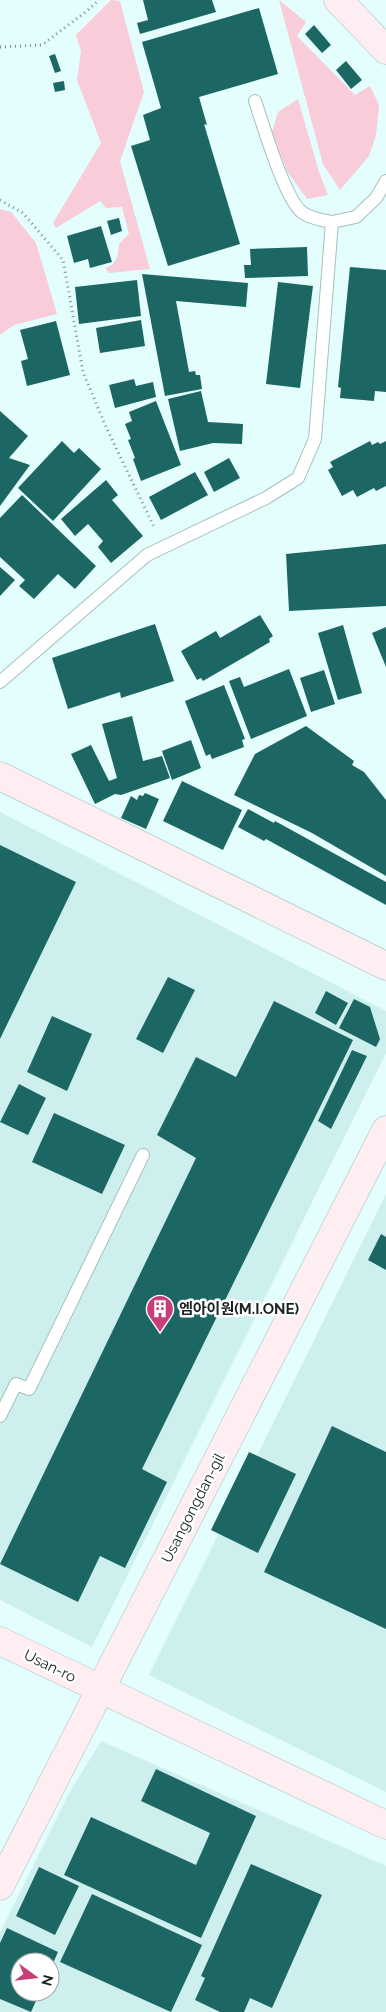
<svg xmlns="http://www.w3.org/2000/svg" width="386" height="2012" font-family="Raleway,'Noto Sans KR',sans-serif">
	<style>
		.built { fill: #cdf0ee; fill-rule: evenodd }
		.green { fill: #f8ccd9 }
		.building { fill: #1c6664 }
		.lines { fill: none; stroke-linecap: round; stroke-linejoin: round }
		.lane-casing { stroke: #a5bfbd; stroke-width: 14 }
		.secondary-casing { stroke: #a5bfbd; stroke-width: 29 }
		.path { stroke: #7c8e8d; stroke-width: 3; stroke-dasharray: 1 4; stroke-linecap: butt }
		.lane { stroke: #fff; stroke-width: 12 }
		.secondary { stroke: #feeef2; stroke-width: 28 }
		.labels { text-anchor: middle; stroke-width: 5; stroke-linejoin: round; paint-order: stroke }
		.poi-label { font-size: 15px; font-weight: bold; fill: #192222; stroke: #fff; text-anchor: start }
		.street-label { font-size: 15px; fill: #192222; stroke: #fff }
	</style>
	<rect width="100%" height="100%" fill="#e3fefc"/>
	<path class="built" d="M0 812 386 1011V1053L92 1647 0 1600Z
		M386 1194V1792L149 1675Z
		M101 1741 386 1866V2012H0V1933L68 1795ZM20 1962H50V1992H20Z"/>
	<path class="green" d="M111 0 120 1 144 92 120 161 150 269 109 273 105 268C118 264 118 255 119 244L129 234 122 207 106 208 100 201 56 228 53 223 101 143 77 80 81 51 76 35Z
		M279 0 306 22 297 36 355 95 370 86 379 105 376 135 369 156 340 190 323 164Z
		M298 99 319 172 328 195 307 199 287 171 272 132 278 112Z
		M0 209 11 212 36 243 57 314 14 325 0 335Z"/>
	<path class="building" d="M143 0H212L216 12 140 34 137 23 148 20Z
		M259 8 278 74 199 97 207 125 204 124 240 244 168 266 131 146 150 140 143 115 161 108 142 42Z
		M314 25 331 45 322 53 305 34Z
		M55 54 61 71 55 73 49 56Z
		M346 61 362 80 351 89 336 70Z
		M64 81 65 90 55 92 53 83Z
		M119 218 122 231 111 235 107 221Z
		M101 226 112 262 90 268 88 259 74 263 67 236Z
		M307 247 308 276 245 278 244 265H251L250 249Z
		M350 267 386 270V392L375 391 374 401 340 398 341 388 338 387Z
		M142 274 248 283 246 307 176 301 189 372 195 371 196 375H200L202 389 165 396Z
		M137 280 141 316 79 324 75 287Z
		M278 282 313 286 300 388 266 384Z
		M141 320 145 346 100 353 96 328Z
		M56 321 70 375 27 386 21 361 28 359 20 330Z
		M134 379 136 386 153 382 156 397 115 408 109 385Z
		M201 391 208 422 243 424 242 444 213 443 180 451 168 399Z
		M156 401 181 465 141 481 133 459 135 458 128 440 131 439 125 424 132 421 129 412Z
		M0 411 28 436 9 458 30 465 0 506Z
		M62 441 74 453 79 448 101 469 53 521 18 488Z
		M370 441 372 445 378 442 380 444 386 441V486L376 491 374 488 357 497 353 490 342 496 328 470 333 467 330 462Z
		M229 458 240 478 214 492 204 472Z
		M195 472 208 495 161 520 149 497Z
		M106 480 118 495 112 500 143 536 111 563 98 547 103 541 88 524 75 536 61 519Z
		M22 495 96 566 75 589 58 574 34 599 19 586 25 580 0 557V518Z
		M386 544V606L289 611 286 554Z
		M0 567 15 580 0 596Z
		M260 615 273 636 269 639 270 642 203 681 201 678 197 680 181 651 216 631 220 638Z
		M155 624 174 681 121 698 120 692 68 709 52 658Z
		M343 625 362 693 338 700 318 633Z
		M386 627V667L372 633Z
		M289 669 307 716 251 739 229 681 240 677 244 687Z
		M324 670 335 704 311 712 300 678Z
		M224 685 245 739 242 740 244 747 212 759 210 754 206 756 185 701Z
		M132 716 143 761 162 756 170 778 121 795 115 794 95 804 71 754 91 745 109 781 117 778 102 724Z
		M306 726 354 761 352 765 364 772 386 800V876L312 833 234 795 255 754Z
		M191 740 201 768 172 780 162 751Z
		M182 781 242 810 223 850 163 821Z
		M145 793 159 799 146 829 121 818 131 796 137 800 139 795 143 796Z
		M248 809 274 823 275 821 386 882V905L266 839 264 841 238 827Z
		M0 845 76 882 0 1039Z
		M168 977 195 990 163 1053 136 1039Z
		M326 991 348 1003 336 1025 315 1013Z
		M354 999 370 1007 380 1039 376 1047 339 1028Z
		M274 1001 353 1040 142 1469 167 1482 125 1568 100 1556 78 1602 0 1564 196 1158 157 1135 196 1057 236 1077Z
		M52 1016 92 1034 67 1091 27 1072Z
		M352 1050 367 1056 331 1129 318 1121Z
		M19 1084 46 1098 28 1135 0 1122Z
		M54 1113 125 1145 102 1194 32 1162Z
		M381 1234 386 1237V1270L368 1260Z
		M332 1426 386 1452V1629L264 1572Z
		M249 1452 296 1474 258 1553 211 1530Z
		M156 1769 256 1816 201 1938 64 1875 91 1817 196 1865 210 1833 141 1801Z
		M251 1864 322 1895 272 2008 250 1998 244 2012H220L195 2000 205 1978 201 1976Z
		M39 1867 79 1886 55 1935 16 1916Z
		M92 1894 202 1945 171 2012 60 1962Z
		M7 1928 58 1952 50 1970V1962H20V1992H40L31 2012 0 1999V1943Z"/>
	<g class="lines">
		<defs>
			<path id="lane" d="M332 222 356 217 376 198 386 181
				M0 682 147 555 266 498 298 478 315 439 332 222C322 220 312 219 303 213 285 201 263 124 255 101
				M0 1416 16 1384 29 1389 143 1155"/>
			<path id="secondary" d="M338 0 386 50
				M0 776 386 966
				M0 1641 386 1825
				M0 1886 386 1130"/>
		</defs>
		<use href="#lane" class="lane-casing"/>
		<use href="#secondary" class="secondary-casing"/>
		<path class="path" d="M0 47 42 45 88 10 99 0
			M0 200 23 213 63 260 83 372 106 427 154 527"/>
		<use href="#lane" class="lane"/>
		<use href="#secondary" class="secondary"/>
	</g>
	<defs>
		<symbol id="building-pin" viewBox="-11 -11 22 30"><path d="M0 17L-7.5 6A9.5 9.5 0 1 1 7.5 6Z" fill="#c73e79" stroke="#fff"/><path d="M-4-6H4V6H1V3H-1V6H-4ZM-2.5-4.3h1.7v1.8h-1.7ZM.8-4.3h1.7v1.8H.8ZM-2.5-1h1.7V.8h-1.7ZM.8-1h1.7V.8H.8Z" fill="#fff"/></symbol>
	</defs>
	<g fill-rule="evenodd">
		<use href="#building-pin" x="144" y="1293" width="32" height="43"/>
	</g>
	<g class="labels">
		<g class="poi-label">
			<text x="179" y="1314">엠아이원(M.I.ONE)</text>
		</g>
		<g class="street-label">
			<text transform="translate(193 1508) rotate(-63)" y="5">Usangongdan-gil</text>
			<text transform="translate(50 1666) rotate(26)" y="5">Usan-ro</text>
		</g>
	</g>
	<g transform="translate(35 1977) rotate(105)"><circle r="24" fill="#ffffff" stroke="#a3a7a7"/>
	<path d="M0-4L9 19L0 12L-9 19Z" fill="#c73e79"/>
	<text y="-8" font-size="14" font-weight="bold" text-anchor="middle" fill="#192222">N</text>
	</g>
</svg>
